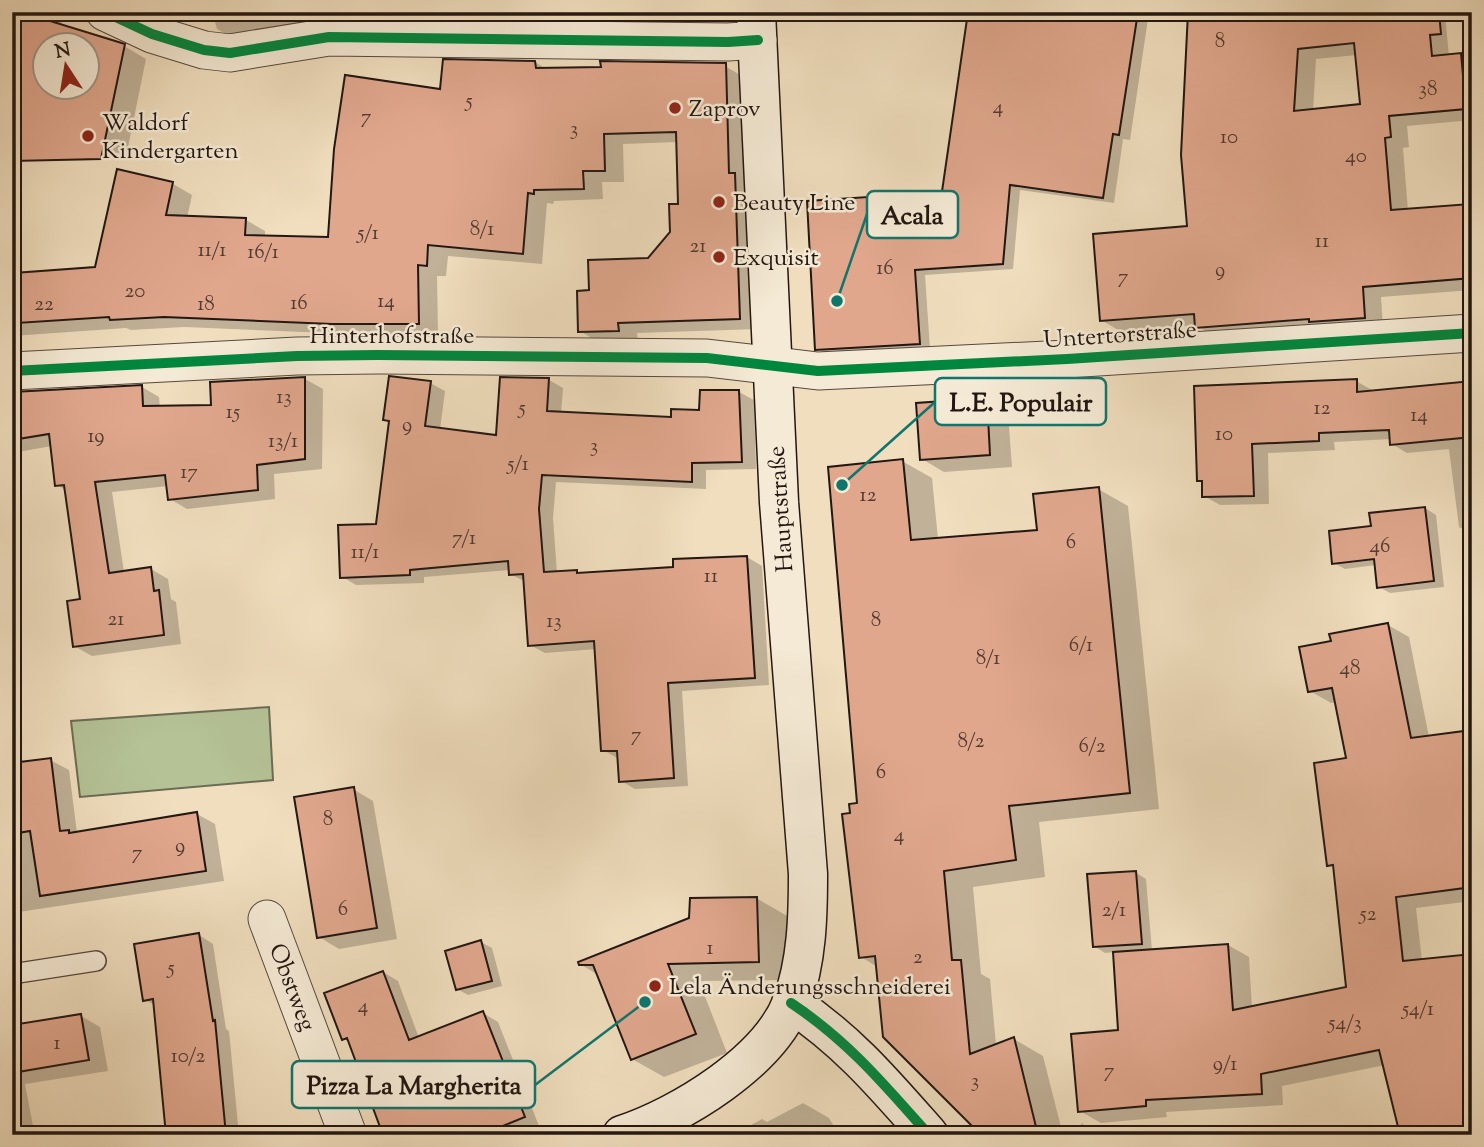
<svg xmlns="http://www.w3.org/2000/svg" width="1484" height="1147" font-family="'Sorts Mill Goudy',serif">
	<style>
		.green { fill: #b4c296; stroke: #6b6c54; stroke-width: 2 }
		.shadow { fill: #0003; fill-rule: evenodd }
		.building { fill: #e0a78d; stroke: #221713; stroke-width: 2; fill-rule: evenodd }
		.lines { fill: none; stroke-linecap: round; stroke-linejoin: round }
		.lane-casing { stroke: #56493e; stroke-width: 22 }
		.street-casing { stroke: #56493e; stroke-width: 39 }
		.secondary-casing { stroke: #221713; stroke-width: 41 }
		.lane { stroke: #f5ead5; stroke-width: 19 }
		.street { stroke: #f5ead5; stroke-width: 37 }
		.secondary { stroke: #f5ead5; stroke-width: 38 }
		.cycleway-casing { stroke: #f5ead5; stroke-width: 15 }
		.cycleway { stroke: #00873e; stroke-width: 10 }
		.poi-dot { fill: #8f2418; stroke: #f5ead5; stroke-width: 2.5 }
		.labels { text-anchor: middle; stroke-width: 5; stroke-linejoin: round; paint-order: stroke }
		.number-label { font-size: 21px; fill: #523b32 }
		.poi-label { font-size: 24px; fill: #221713; stroke: #f5ead5; text-anchor: start }
		.street-label { font-size: 24px; fill: #221713; stroke: #f5ead5 }
		.leader { fill: none; stroke: #0f766e; stroke-width: 2.5 }
		.callout-dot { fill: #0f766e; stroke: #f5ead5; stroke-width: 2.5 }
		.callout { fill: #f5ead5; stroke: #0f766e; stroke-width: 2.5 }
		.callout-label { font-size: 26px; text-anchor: middle; font-weight: bold; fill: #221713 }
	</style>
	<rect width="100%" height="100%" fill="#f0debe"/>
	<filter id="stains"><feTurbulence type="fractalNoise" baseFrequency=".00286" numOctaves="4"/><feColorMatrix values="0 0 0 0 .2 0 0 0 0 .09 0 0 0 0 .02 0 0 0 .5 -.17"/></filter>
	<radialGradient id="worn" r=".72"><stop offset=".6" stop-color="#630" stop-opacity="0"/><stop offset="1" stop-color="#630" stop-opacity=".3"/></radialGradient>
	<path class="green" d="M269 707 273 780 80 797 71 721Z"/>
	<path class="shadow" d="M12 12H60L61 26 124 46 146 59 127 152 12 162ZM46 46H88V88H46Z
		M212 12H335L338 22 240 42 217 29Z
		M486 12H548L551 30H509L486 17Z
		M592 12H743L744 33 616 31 593 18Z
		M1051 12H1149L1130 140 1123 139 1114 203 1020 190 1013 269 925 275 930 349 828 355 817 348 868 199 879 205 880 233 938 228Z
		M1337 12H1441L1445 15 1449 56 1460 55 1472 61V120L1407 126 1409 147 1403 148 1408 211 1472 207V290L1381 297 1383 328 1215 337 1196 325 1120 331 1101 320 1189 227 1183 155ZM1357 55 1362 106 1313 111 1316 59Z
		M535 62 548 70 723 65 742 76 759 329 637 333 638 341 600 343 580 331 591 292 648 260 672 232 680 205 678 142 623 144 624 182H602L603 199 554 201 553 204 547 203 542 264 448 256 446 276H437L438 334H353L184 327 131 330 126 328 12 336V275L96 269 117 185 115 171 173 184 192 195 187 218 246 220 265 231V237L329 239 442 91Z
		M305 379 323 389 322 469 274 474 275 499 187 509 170 499 168 486 112 492 124 572 151 569 168 579 171 599 176 602 181 644 92 656 74 646 82 601 67 491 57 485 52 446 12 453V394L142 387 159 397 160 408 213 407Z
		M549 380 563 388 561 414 672 419 701 412 739 392 754 400 756 469 706 470V489L556 482 553 518 557 573 577 571 581 574 675 568 747 557 762 566 769 685 682 691 688 786 635 789 621 781 619 759 603 750 597 649 545 653 530 645 526 582 510 574V570L424 577V583L356 585 341 576 377 526 390 423 385 420 430 383 445 391 440 430 497 437Z
		M1356 381 1372 390V393L1472 383V534L1459 527 1449 449 1407 453 1392 444 1391 439 1334 442 1335 450 1268 453 1269 504 1220 505 1204 496V483L1199 480 1196 388Z
		M986 400 1008 413 1012 467 944 472 922 459Z
		M902 461 932 478 938 539 1039 532 1098 489 1128 506 1159 809 1039 822 1045 877 973 887 981 974 990 979 996 1045 1014 1039 1043 1056 1063 1135H983L876 966 861 957 852 815 859 805Z
		M1425 508 1436 515 1444 587 1390 593 1379 587 1376 565 1345 569 1334 563 1373 527Z
		M1388 625 1409 637 1429 737 1472 732V901L1416 908 1422 961 1385 1065 1282 1086 1283 1105 1166 1112 1167 1117 1101 1123 1080 1111 1120 1032 1115 952 1105 953 1094 946 1135 872 1146 879 1152 951 1228 945 1249 957 1252 1008 1348 988 1335 868 1329 865 1348 760 1337 702 1331 703 1310 691 1333 642Z
		M50 760 69 770 77 833 197 814 215 824 224 881 12 913V765Z
		M353 789 373 801 397 939 339 949 319 937Z
		M756 898 789 917 791 980 699 981 727 1053 664 1077 632 1059 598 975 580 964Z
		M199 935 213 944 226 1029 229 1031 239 1135H168L155 1005 145 1000Z
		M481 942 492 948 502 986 468 995 457 989Z
		M383 972 398 981 419 1038 483 1013 498 1022 539 1126 515 1135H385L351 1043 344 1039Z
		M81 1016 100 1027 108 1071 25 1084 33 1126 12 1130V1027Z
		M803 1103 829 1118 839 1135H733L762 1119 767 1122Z
		M1081 1123 1100 1134 1101 1135H1082Z"/>
	<path class="building" d="M12 12H21L125 44 101 159 12 161ZM46 46H88V88H46Z
		M484 12H528L529 19 485 18Z
		M590 12H725V21L592 19Z
		M968 12H1138L1119 135 1113 134 1103 198 1010 185 1003 264 915 270 920 344 815 350 807 201 868 197 870 232 937 226Z
		M1188 12H1439L1441 34 1430 35 1432 56 1461 53 1466 109 1389 116 1391 137 1385 138 1391 210 1470 204 1472 278 1363 287 1365 318 1309 322V319L1195 328 1194 314 1100 321 1093 234 1187 226 1181 155ZM1354 43 1360 104 1294 111 1298 49Z
		M443 59 535 61 536 68 601 67 600 61 726 63 729 173H735L740 319 618 323 619 331 578 332 577 291 589 290 588 260 648 258 670 232 669 204H678L676 132 604 134 605 171H583L584 189 534 190V194L528 193 523 254 428 245 427 266 418 265 419 324H332L164 317 110 320 109 317 17 323 14 273 95 267 117 169 173 182 166 215 246 218 245 235 328 237 334 149 345 75 440 89Z
		M389 376 431 381 425 426 496 435 500 377 549 378 547 411 671 417V409L699 410 700 390H739L742 462 692 463V482L542 475 539 509 544 572 577 570V573L673 567V559L747 556 755 678 668 683 674 778 619 782 617 751H601L594 641 528 646 523 574 509 575 508 561 410 570V575L340 578 338 525 376 524 389 421 383 420Z
		M305 377V459L257 465 258 490 168 500 165 475 95 482 109 573 151 567 154 591 159 590 164 635 73 647 67 601 80 599 64 485 55 486 49 434 12 440V392L142 385 143 406 211 405 210 382Z
		M1357 379V392L1472 381V437L1390 445 1389 430 1319 433V441L1252 444 1254 496 1202 497V481H1197L1194 386Z
		M987 398 990 455 920 460 916 403Z
		M903 459 911 540 1037 530 1033 494 1099 487 1130 793 1009 806 1016 860 944 871 952 960H961L970 1054 1014 1037 1038 1135H981L883 1037 875 956 859 958 842 814 850 813 849 804 857 803 828 467Z
		M1425 507 1434 581 1377 588 1374 559 1332 564 1329 531 1371 526 1369 513Z
		M1388 623 1411 738 1472 730V887L1396 897 1403 961 1472 954V1135H1400L1379 1050 1261 1074 1262 1094 1146 1100V1106L1078 1112 1071 1034 1118 1030 1113 952 1228 944 1233 1010 1346 987 1333 865 1327 866 1314 763 1346 758 1332 688 1308 692 1299 647 1331 641 1329 634Z
		M51 758 60 831 69 830V833L197 812 206 871 40 896 30 831 12 834V763Z
		M354 787 377 928 317 938 294 797Z
		M1136 871 1142 944 1093 947 1087 874Z
		M757 897 759 962 668 964 696 1034 631 1060 593 965H579L578 962 689 918 690 898Z
		M199 933 213 1021 215 1020 226 1135H166L153 999 143 1001 134 944Z
		M481 940 492 981 456 990 445 951Z
		M383 971 409 1040 483 1011 525 1117 480 1135H383L347 1038 342 1040 324 993Z
		M81 1014 89 1060 12 1073V1025Z"/>
	<g class="lines">
		<defs>
			<path id="lane" d="M12 974 96 961"/>
			<path id="street" d="M105 12 152 34 204 50 230 53 329 37 728 42 758 40
				M12 371 297 356 378 355 707 358 818 371 1067 359 1472 333
				M267 919 348 1135"/>
			<path id="secondary" d="M791 1003C848 1041 884 1084 929 1135
				M622 1135C680 1116 769 1062 792 1002 807 961 808 916 808 874L779 502 756 12"/>
		</defs>
		<use href="#lane" class="lane-casing"/>
		<use href="#street" class="street-casing"/>
		<use href="#secondary" class="secondary-casing"/>
		<use href="#lane" class="lane"/>
		<use href="#street" class="street"/>
		<use href="#secondary" class="secondary"/>
		<defs>
			<path id="cycleway" d="M105 12 152 34 204 50 230 53 329 37 728 42 758 40
				M12 371 297 356 378 355 707 358 818 371 1067 359 1472 333
				M791 1003C848 1041 884 1084 929 1135"/>
		</defs>
		<use href="#cycleway" class="cycleway-casing"/>
		<use href="#cycleway" class="cycleway"/>
	</g>
	<g class="poi-dot">
		<circle cx="675" cy="108" r="7"/>
		<circle cx="88" cy="136" r="7"/>
		<circle cx="719" cy="202" r="7"/>
		<circle cx="719" cy="257" r="7"/>
		<circle cx="655" cy="986" r="7"/>
	</g>
	<g class="labels">
		<g class="number-label">
			<text x="1220" y="47">8</text>
			<text x="1428" y="95">38</text>
			<text x="469" y="107">5</text>
			<text x="998" y="113">4</text>
			<text x="366" y="123">7</text>
			<text x="574" y="135">3</text>
			<text x="1229" y="143">10</text>
			<text x="1356" y="162">40</text>
			<text x="482" y="235">8/1</text>
			<text x="368" y="239">5/1</text>
			<text x="1322" y="247">11</text>
			<text x="698" y="252">21</text>
			<text x="212" y="256">11/1</text>
			<text x="263" y="258">16/1</text>
			<text x="885" y="274">16</text>
			<text x="1220" y="276">9</text>
			<text x="1123" y="283">7</text>
			<text x="135" y="297">20</text>
			<text x="386" y="307">14</text>
			<text x="299" y="309">16</text>
			<text x="44" y="310">22</text>
			<text x="206" y="310">18</text>
			<text x="284" y="403">13</text>
			<text x="522" y="414">5</text>
			<text x="1322" y="414">12</text>
			<text x="233" y="418">15</text>
			<text x="1419" y="421">14</text>
			<text x="407" y="431">9</text>
			<text x="1224" y="440">10</text>
			<text x="96" y="442">19</text>
			<text x="283" y="447">13/1</text>
			<text x="594" y="452">3</text>
			<text x="518" y="470">5/1</text>
			<text x="189" y="478">17</text>
			<text x="868" y="501">12</text>
			<text x="464" y="544">7/1</text>
			<text x="1071" y="548">6</text>
			<text x="1380" y="552">46</text>
			<text x="365" y="558">11/1</text>
			<text x="711" y="582">11</text>
			<text x="116" y="625">21</text>
			<text x="876" y="626">8</text>
			<text x="554" y="627">13</text>
			<text x="1081" y="651">6/1</text>
			<text x="988" y="664">8/1</text>
			<text x="1350" y="674">48</text>
			<text x="636" y="741">7</text>
			<text x="971" y="747">8/2</text>
			<text x="1092" y="752">6/2</text>
			<text x="881" y="778">6</text>
			<text x="328" y="825">8</text>
			<text x="899" y="841">4</text>
			<text x="180" y="852">9</text>
			<text x="137" y="859">7</text>
			<text x="343" y="915">6</text>
			<text x="1114" y="916">2/1</text>
			<text x="1368" y="920">52</text>
			<text x="710" y="954">1</text>
			<text x="918" y="963">2</text>
			<text x="171" y="974">5</text>
			<text x="363" y="1012">4</text>
			<text x="1418" y="1015">54/1</text>
			<text x="1345" y="1029">54/3</text>
			<text x="57" y="1049">1</text>
			<text x="188" y="1062">10/2</text>
			<text x="1225" y="1070">9/1</text>
			<text x="1109" y="1077">7</text>
			<text x="975" y="1087">3</text>
		</g>
		<g class="poi-label">
			<text x="689" y="116">Zaprov</text>
			<text x="102" y="130">Waldorf<tspan x="102" dy="28">Kindergarten</tspan></text>
			<text x="733" y="210">Beauty Line</text>
			<text x="733" y="265">Exquisit</text>
			<text x="669" y="994">Lela Änderungsschneiderei</text>
		</g>
		<g class="street-label">
			<text transform="translate(1120 334) rotate(-4)" y="8">Untertorstraße</text>
			<text x="392" y="343">Hinterhofstraße</text>
			<text transform="translate(780 509) rotate(-94)" y="8">Hauptstraße</text>
			<text transform="translate(293 987) rotate(69)" y="8">Obstweg</text>
		</g>
	</g>
	<path class="leader" d="M837 301L867 214M842 485L935 402M645 1002L535 1085"/>
	<g class="callout-dot">
		<circle cx="837" cy="301" r="7"/>
		<circle cx="842" cy="485" r="7"/>
		<circle cx="645" cy="1002" r="7"/>
	</g>
	<g class="callout">
		<rect x="867" y="191" width="91" height="47" rx="7"/>
		<rect x="935" y="378" width="171" height="47" rx="7"/>
		<rect x="292" y="1061" width="243" height="47" rx="7"/>
	</g>
	<g class="callout-label">
		<text x="912" y="224">Acala</text>
		<text x="1021" y="411">L.E. Populair</text>
		<text x="414" y="1094">Pizza La Margherita</text>
	</g>
	<rect width="1484" height="1147" fill="none" stroke="#f0debe" stroke-width="42"/>
	<rect x="14" y="14" width="1456" height="1119" fill="none" stroke="#221713" stroke-width="3.5"/>
	<rect x="21" y="21" width="1442" height="1105" fill="none" stroke="#221713" stroke-width="2"/>
	<g transform="translate(66 66) rotate(348)"><circle r="33" fill="#f5ead5" stroke="#a19687" stroke-width="2"/>
	<path d="M0-5L12 26L0 18L-12 26Z" fill="#8f2418"/>
	<text y="-10" font-size="19" font-weight="bold" text-anchor="middle" fill="#221713">N</text>
	</g>
	<rect width="100%" height="100%" filter="url(#stains)"/>
	<rect width="100%" height="100%" fill="url(#worn)"/>
</svg>
